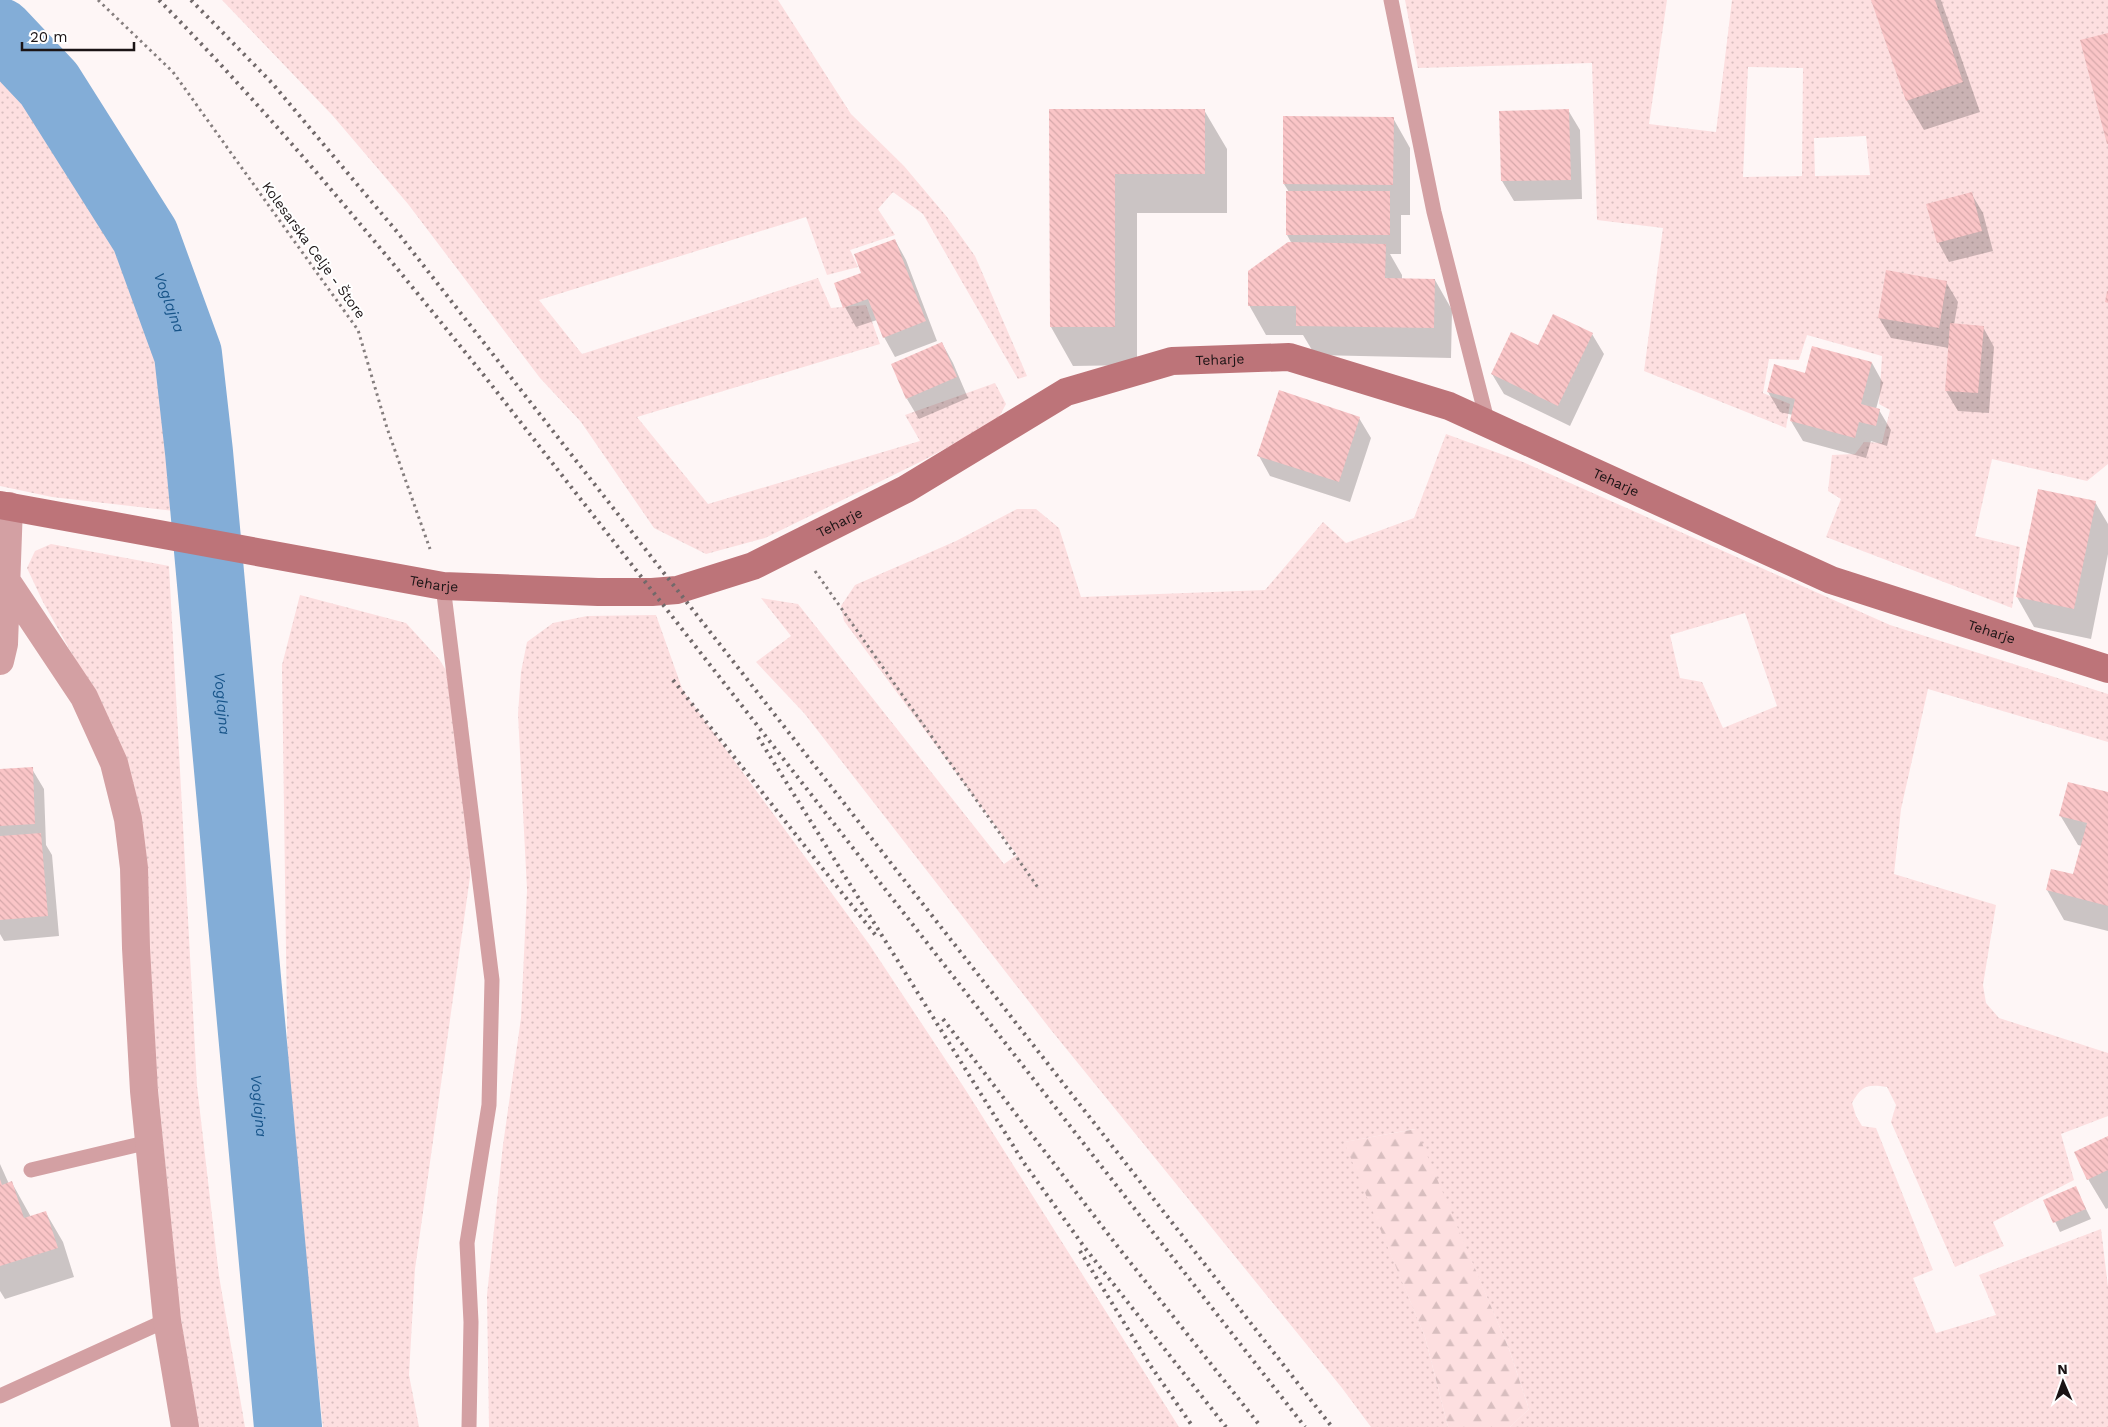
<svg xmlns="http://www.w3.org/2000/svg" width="2108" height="1427" font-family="'Work Sans',sans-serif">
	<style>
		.grass { fill: url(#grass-dots); fill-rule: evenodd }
		.forest { fill: url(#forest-firs) }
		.shadow { fill: #0003 }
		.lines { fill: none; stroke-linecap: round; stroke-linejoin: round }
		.river { stroke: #83add7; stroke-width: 68 }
		.building { fill: url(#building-back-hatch) }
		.path { stroke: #857e7e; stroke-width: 3; stroke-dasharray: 2.5 4; stroke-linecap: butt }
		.lane { stroke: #d3a0a3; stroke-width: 15 }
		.street { stroke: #d3a0a3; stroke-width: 28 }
		.secondary { stroke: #bd7479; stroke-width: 28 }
		.rail { stroke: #71696a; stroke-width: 4; stroke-dasharray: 2.5 5; stroke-linecap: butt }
		.labels { text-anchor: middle; stroke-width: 4; stroke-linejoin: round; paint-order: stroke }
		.street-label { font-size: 14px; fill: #1b1415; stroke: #fff }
		.water-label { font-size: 15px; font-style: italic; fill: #175489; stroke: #fff }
	</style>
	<defs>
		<pattern id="grass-dots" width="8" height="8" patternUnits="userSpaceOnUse" patternTransform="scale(1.25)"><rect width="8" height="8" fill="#fddfe0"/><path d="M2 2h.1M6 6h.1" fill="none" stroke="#d8bebf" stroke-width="1.8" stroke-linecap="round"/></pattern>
		<pattern id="forest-firs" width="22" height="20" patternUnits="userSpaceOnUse" patternTransform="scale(1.25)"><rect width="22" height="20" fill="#fddfe0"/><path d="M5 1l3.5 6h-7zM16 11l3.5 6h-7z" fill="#d8bebf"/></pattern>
		<pattern id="building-back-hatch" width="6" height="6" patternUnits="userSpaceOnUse" patternTransform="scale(1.25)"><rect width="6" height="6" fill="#fac5c7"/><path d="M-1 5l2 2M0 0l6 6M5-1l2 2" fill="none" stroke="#d6a8aa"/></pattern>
	</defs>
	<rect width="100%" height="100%" fill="#fef6f6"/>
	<path class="grass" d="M222 0H778L851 114 904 166 947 217 975 256 1027 376 1018 379 923 214 893 192 878 209 895 235 850 250 858 267 827 275 806 217 539 300 582 354 818 278 831 308 866 305 880 344 637 417 708 504 920 441 905 415 995 383 1006 404 997 421 922 461 765 538 706 554 654 528 581 422 540 378 408 204 333 116Z
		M1405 0H1667L1649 124 1716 132 1732 0H2108V464L2087 481 1992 459 1975 536 2020 547 2012 608 1826 537 1841 499 1828 491 1832 455 1855 454 1864 442 1882 443 1890 410 1879 404 1882 356 1807 335 1799 360 1769 359 1763 393 1790 404 1786 428 1644 371 1663 228 1597 220 1592 63 1418 68ZM1748 67 1803 68 1802 176 1743 177ZM1866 136 1870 175 1815 176 1814 138Z
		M0 64 9 73 47 131 112 244 158 350 173 431 174 511 52 497 0 486Z
		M1446 434 1523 462 1890 625 2108 694V742L1928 689 1901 809 1894 874 1996 905 1983 985 1986 1003 1999 1018 2108 1053V1116L2061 1134 2074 1180 1993 1222 2004 1246 1955 1267 1891 1122 1896 1105 1887 1087C1867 1084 1862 1085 1852 1103L1856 1116 1862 1126 1876 1128 1933 1270 1913 1278 1936 1333 1996 1315 1979 1275 2101 1229 2108 1287V1427H1510L1529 1409 1509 1349 1415 1129 1345 1142 1425 1337 1448 1427H1371L1342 1388 1051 1030 804 713 756 662 791 636 761 598 798 604 1004 864 1017 855 844 621 841 606 855 585 956 541 1017 509H1036L1059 528 1081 597 1265 590 1323 522 1346 543 1414 518ZM1745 613 1777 706 1723 728 1702 682 1680 678 1670 635Z
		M51 544 169 566 197 1086 219 1276 245 1427H198L179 1305 148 986 94 693 43 602 27 568 35 551Z
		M300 595 406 623 439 659 462 696 468 722 470 877 415 1269 409 1375 419 1427H323L288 1095 282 665Z
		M656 615 683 691 869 944 965 1089 1179 1427H489L487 1295 503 1145 521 1018 527 890 518 714 521 672 527 642 553 623 587 616Z"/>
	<path class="forest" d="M1416 1129 1509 1349 1529 1409 1510 1427H1448L1425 1337 1344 1142Z"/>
	<path class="shadow" d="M1873 0H1941L1980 112 1924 130 1907 101Z
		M1204 110 1227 149V213H1137V365L1073 366 1051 327 1050 111Z
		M1568 110 1580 130 1582 199 1514 201 1502 181 1500 112Z
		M1393 118 1410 148V215H1401V254H1390L1402 275V280H1435L1452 310 1451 358 1315 355 1303 335H1266L1249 305 1292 244 1287 235 1289 192 1284 184Z
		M1971 193 1983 213 1993 251 1949 262 1938 242Z
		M895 240 906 260 937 341 895 357 884 337 877 320 856 327 845 307 863 274Z
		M1946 282 1958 302 1954 325 1983 327 1994 347 1989 413 1958 411 1946 391 1949 348 1891 338 1879 318Z
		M1592 334 1604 354 1570 426 1504 394 1492 374 1539 347Z
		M942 343 953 363 968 398 919 419 907 399Z
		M1872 363 1883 383 1876 409 1879 410 1891 430 1887 446 1871 441 1866 458 1803 441 1791 421 1793 415 1780 412 1768 392 1806 374Z
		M1359 418 1371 438 1350 502 1270 476 1259 456Z
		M2095 502 2108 524V554L2091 639 2034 627 2017 597Z
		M32 769 44 789 46 845 52 855 59 936 4 941 0 934V770Z
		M2108 794V931L2064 920 2047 890 2074 876 2082 846 2078 845 2060 815Z
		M2108 1137V1208L2106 1209 2088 1179Z
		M0 1164 9 1184 12 1183 31 1217 46 1213 63 1242 74 1277 5 1299 0 1291Z
		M2075 1187 2091 1219 2060 1232 2045 1201Z"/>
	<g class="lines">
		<path class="river" id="s1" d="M0 32 49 84 145 236 188 354 199 452 288 1427"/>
	</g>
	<path class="building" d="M1871 0H1935L1963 82 1906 101Z
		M2108 33V144H2107L2080 40Z
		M1049 109H1205V174H1115V327H1050Z
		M1569 109 1571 180 1501 181 1499 111Z
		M1283 116 1394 117 1393 185 1283 184Z
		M1286 191H1390V235H1286Z
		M1972 192 1982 231 1937 243 1926 204Z
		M895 239 926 321 883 338 868 299 843 308 834 283 861 273 854 254Z
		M1288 242 1386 244 1385 278 1435 279 1434 328 1296 326V306H1248V271Z
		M1886 270 1947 281 1939 328 1878 318Z
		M2107 291H2108V303L2105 302Z
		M1553 314 1593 333 1558 406 1491 374 1511 332 1538 345Z
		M1950 323 1984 326 1978 393 1945 391Z
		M942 342 957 377 906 399 891 364Z
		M1812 346 1872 362 1861 404 1880 409 1876 426 1859 422 1855 438 1790 421 1795 399 1767 392 1774 364 1805 373Z
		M1279 390 1360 417 1339 482 1257 456Z
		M2038 489 2096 501 2074 609 2016 597Z
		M33 767 35 824 0 826V769Z
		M2068 782 2108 792V906L2046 890 2051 869 2073 874 2087 823 2059 816Z
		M41 833 48 916 0 920V836Z
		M2108 1136V1170L2087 1180 2074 1152Z
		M0 1179 2 1185 12 1181 24 1218 46 1211 58 1248 0 1266Z
		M2076 1186 2086 1209 2053 1223 2043 1200Z"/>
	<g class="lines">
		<path class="path" d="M98 0 173 72 358 330 387 428 430 549
			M815 571 1039 889"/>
		<path class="lane" d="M1391 0 1434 212 1488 424
			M443 586 492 980 489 1105 467 1243 471 1322 469 1427
			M31 1170 149 1142
			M0 1396 167 1320"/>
		<path class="street" d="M6 580 84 697 114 763 128 819 134 868 136 948 144 1091 167 1320 185 1427
			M0 661 4 644 9 506"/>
		<path class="secondary" id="s2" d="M0 505 443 586 598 592H652L677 590 753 566 906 489 1066 392 1172 361 1289 357 1449 406 1831 580 2108 669"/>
		<path class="rail" d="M159 0C276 119 382 249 486 378L1305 1427
			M191 0 272 83 398 233 1332 1427
			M673 680 877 937
			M758 737 1024 1163 1085 1248 1226 1427
			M943 1019 1118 1247 1261 1427
			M1080 1251 1150 1365 1193 1427"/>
	</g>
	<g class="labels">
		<g class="street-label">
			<text transform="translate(314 250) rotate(54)" y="5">Kolesarska Celje - Štore</text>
			<text dy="5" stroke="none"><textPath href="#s2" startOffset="1281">Teharje</textPath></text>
			<text dy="5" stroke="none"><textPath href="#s2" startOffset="1701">Teharje</textPath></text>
			<text dy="5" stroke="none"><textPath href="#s2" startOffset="861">Teharje</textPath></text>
			<text dy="5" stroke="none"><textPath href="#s2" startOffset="441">Teharje</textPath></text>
			<text dy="5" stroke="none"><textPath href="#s2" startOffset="2106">Teharje</textPath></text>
		</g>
		<g class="water-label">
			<text dy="5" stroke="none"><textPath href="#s1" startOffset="322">Voglajna</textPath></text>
			<text dy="5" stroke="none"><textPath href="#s1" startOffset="728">Voglajna</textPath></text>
			<text dy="5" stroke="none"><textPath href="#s1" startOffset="1132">Voglajna</textPath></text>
		</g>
	</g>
	<g transform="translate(2063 1382) rotate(358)" stroke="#ffffff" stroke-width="4" paint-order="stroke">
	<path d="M0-4L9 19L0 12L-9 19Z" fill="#1b1415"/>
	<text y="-8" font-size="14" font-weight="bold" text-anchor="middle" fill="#1b1415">N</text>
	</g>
	<path d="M22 42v8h112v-8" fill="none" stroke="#1b1415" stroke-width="2.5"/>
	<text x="30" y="42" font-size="15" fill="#1b1415" stroke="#ffffff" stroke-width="4" paint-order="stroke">20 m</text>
</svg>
